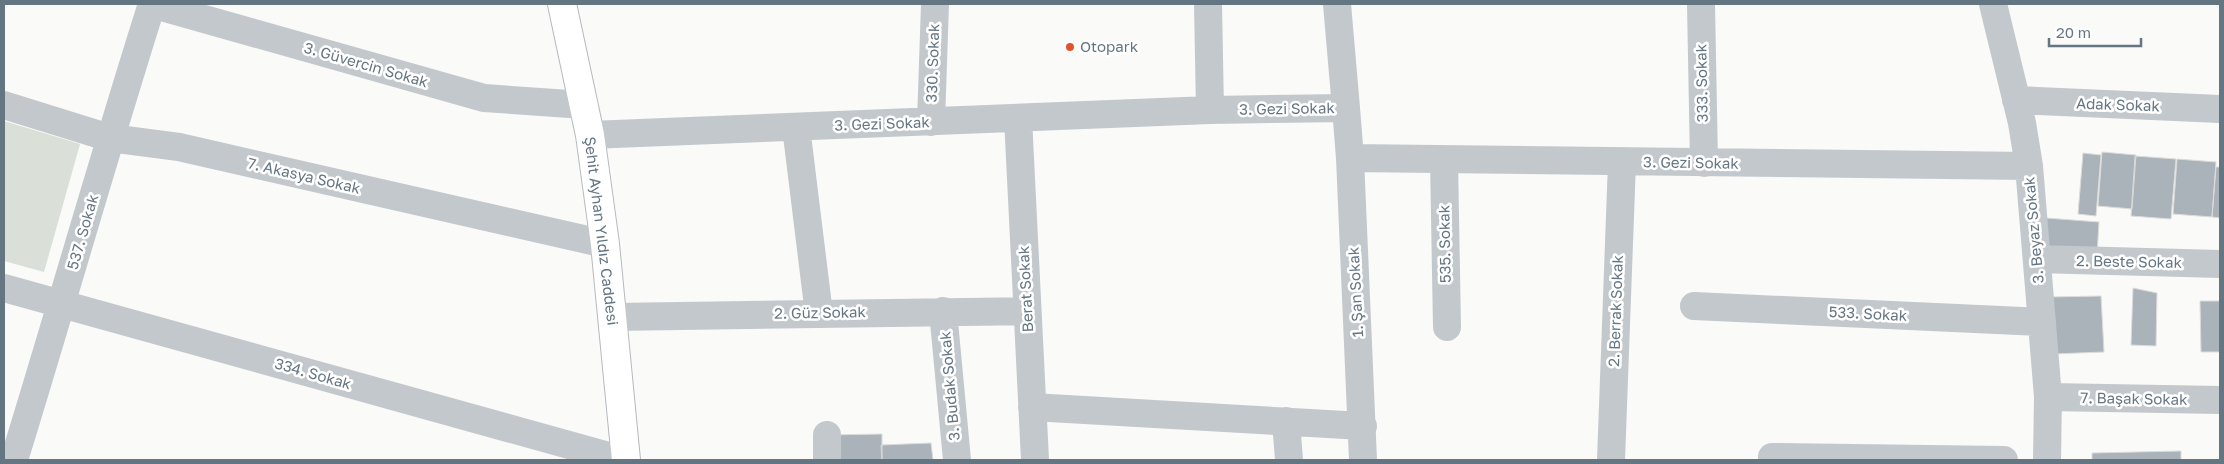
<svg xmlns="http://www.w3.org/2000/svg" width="2224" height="464" font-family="'Golos Text',sans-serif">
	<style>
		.green { fill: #dadfd7 }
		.building { fill: #aab3b9; stroke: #dcdcda }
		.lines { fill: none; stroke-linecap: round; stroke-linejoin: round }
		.major-casing { stroke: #b5babe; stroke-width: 30 }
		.minor { stroke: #c3c8cc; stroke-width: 28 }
		.major { stroke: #fff; stroke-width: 28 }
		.poi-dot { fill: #e4522d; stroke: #fff; stroke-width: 2 }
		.labels { text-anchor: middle; stroke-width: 5; stroke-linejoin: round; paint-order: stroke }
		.poi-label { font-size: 15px; fill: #657683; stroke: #fff; text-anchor: start }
		.street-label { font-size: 15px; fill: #657683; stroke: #fff }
	</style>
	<rect width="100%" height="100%" fill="#fafaf8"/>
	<path class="green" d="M4 121 80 144 44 272 4 261Z"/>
	<path class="building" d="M2102 152 2136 155 2132 209 2098 206Z
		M2083 153 2101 155 2096 216 2078 214Z
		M2135 156 2176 159 2171 219 2131 216Z
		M2177 159 2216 162 2212 217 2173 214Z
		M2216 167H2220V218L2212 217Z
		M2046 218 2099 222 2097 256 2043 251Z
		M2133 288 2157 293 2156 346 2131 345Z
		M2101 296 2104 352 2052 354 2049 297Z
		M2200 301H2220V352H2201Z
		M882 434V460H827V435Z
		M931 443 933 460H882L881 445Z
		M2181 451V460H2092V453Z"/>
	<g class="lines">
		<defs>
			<path id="major" d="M562 4 590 135 605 244 626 460"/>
		</defs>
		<use href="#major" class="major-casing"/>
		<path class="minor" d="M151 4 484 98 584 105
			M1208 4 1210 110
			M1337 4 1346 108
			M1701 4 1704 163
			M1993 4 2022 123 2029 166 2048 397 2047 460
			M2016 100 2220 109
			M4 105 110 138 179 147 605 244
			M1018 118 1035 460
			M931 122 935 4
			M796 127 819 314
			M590 135 1210 110 1346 108 1350 158 2029 166
			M1350 158 1363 460
			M1444 160 1447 327
			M2037 259 2220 264
			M4 288 623 460
			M1694 306 2042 322
			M943 311 957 460
			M613 317 1027 311
			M2048 397 2220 400
			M1032 407 1363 426
			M1286 421 1289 460
			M827 435V460
			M14 460C61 308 104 155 152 4
			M1611 460 1622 162
			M1772 460V457L2004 460"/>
		<use href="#major" class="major"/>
	</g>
	<circle class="poi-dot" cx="1070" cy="47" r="5"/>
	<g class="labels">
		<g class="poi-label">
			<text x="1080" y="52">Otopark</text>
		</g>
		<g class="street-label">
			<text transform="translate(933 63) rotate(-88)" y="5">330. Sokak</text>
			<text transform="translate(366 65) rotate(16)" y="5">3. Güvercin Sokak</text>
			<text transform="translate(1702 83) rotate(-91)" y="5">333. Sokak</text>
			<text transform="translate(2118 105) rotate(2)" y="5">Adak Sokak</text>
			<text transform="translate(1287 109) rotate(-1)" y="5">3. Gezi Sokak</text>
			<text transform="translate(882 124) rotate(-2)" y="5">3. Gezi Sokak</text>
			<text transform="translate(1691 163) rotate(1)" y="5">3. Gezi Sokak</text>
			<text transform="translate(304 176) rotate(13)" y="5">7. Akasya Sokak</text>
			<text transform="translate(2034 230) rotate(-95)" y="5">3. Beyaz Sokak</text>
			<text transform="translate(601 231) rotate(83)" y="5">Şehit Ayhan Yıldız Caddesi</text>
			<text transform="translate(83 232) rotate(-74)" y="5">537. Sokak</text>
			<text transform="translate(1445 244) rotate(-91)" y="5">535. Sokak</text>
			<text transform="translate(2129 262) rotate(1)" y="5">2. Beste Sokak</text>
			<text transform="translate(1026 289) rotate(-93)" y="5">Berat Sokak</text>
			<text transform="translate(1356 292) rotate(-93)" y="5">1. Şan Sokak</text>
			<text transform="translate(1616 311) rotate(-88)" y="5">2. Berrak Sokak</text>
			<text transform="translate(820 313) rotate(-1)" y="5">2. Güz Sokak</text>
			<text transform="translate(1868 314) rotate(3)" y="5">533. Sokak</text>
			<text transform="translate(313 374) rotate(16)" y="5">334. Sokak</text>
			<text transform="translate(950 386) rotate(-95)" y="5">3. Budak Sokak</text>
			<text transform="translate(2134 399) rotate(1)" y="5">7. Başak Sokak</text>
		</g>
	</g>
	<rect width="2224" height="464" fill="none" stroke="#657683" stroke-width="10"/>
	<path d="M2049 38v8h92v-8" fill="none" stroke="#657683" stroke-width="2.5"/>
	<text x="2056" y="38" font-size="15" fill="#657683" stroke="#ffffff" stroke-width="4" paint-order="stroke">20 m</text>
</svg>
